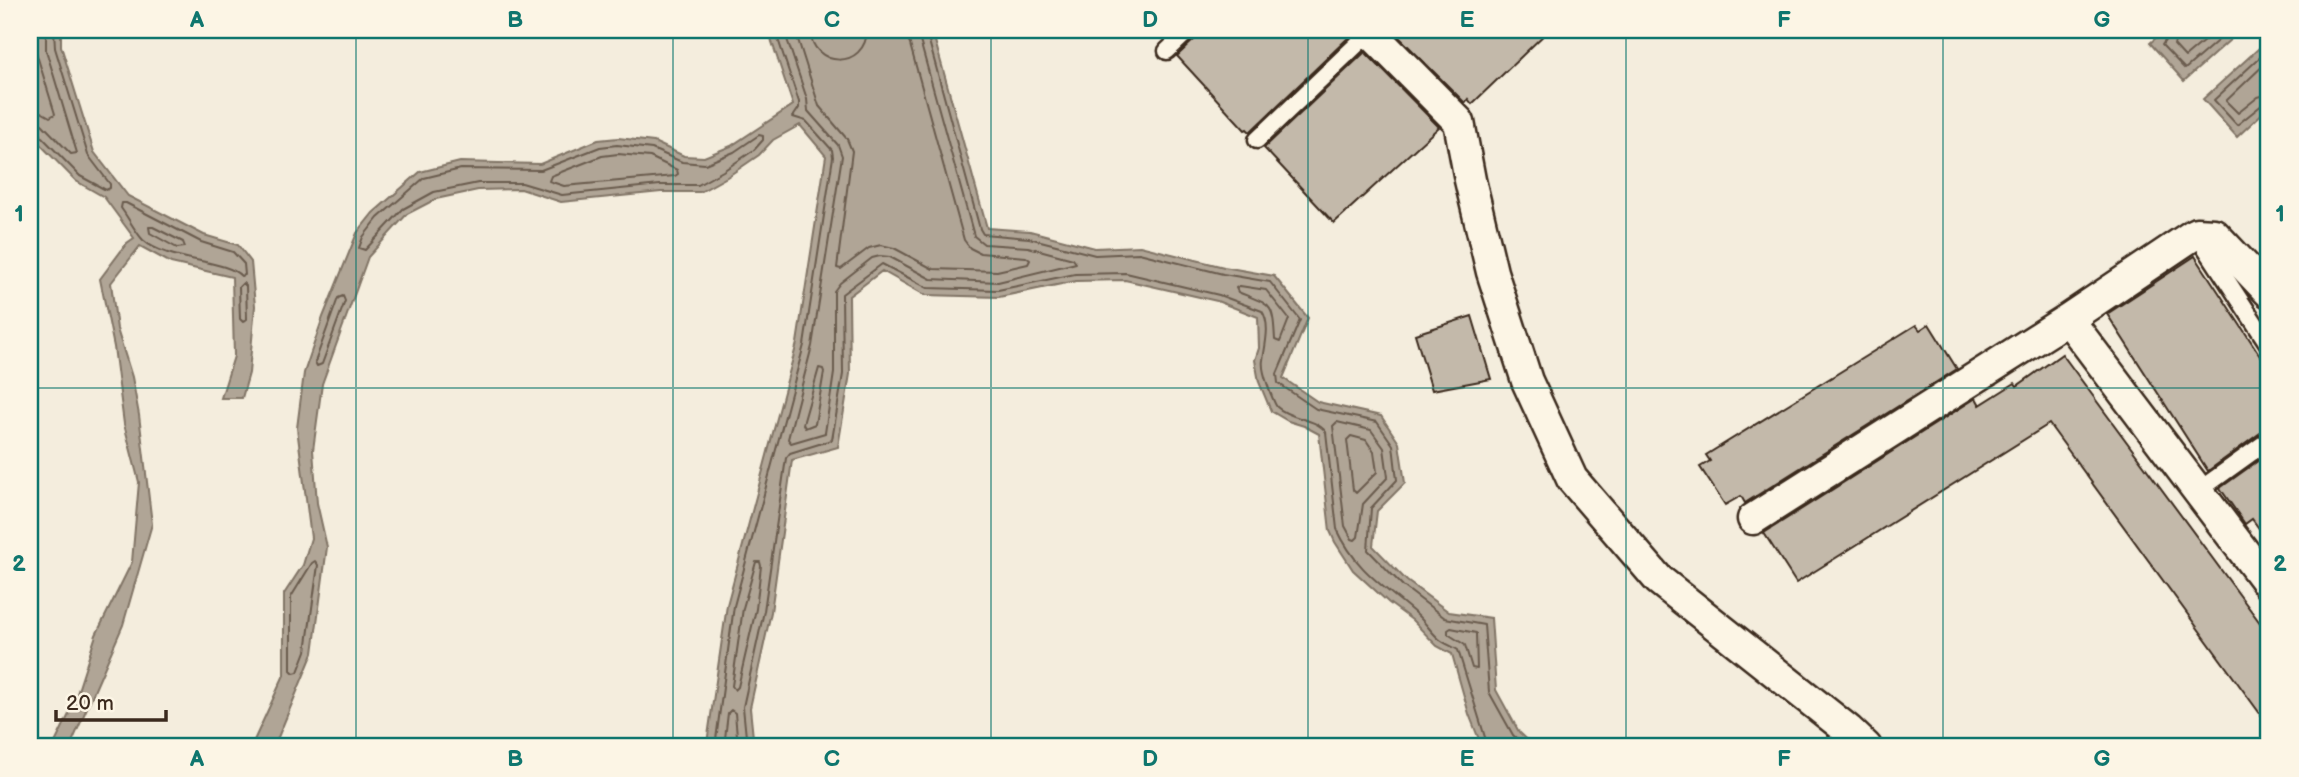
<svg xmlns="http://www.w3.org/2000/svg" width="2299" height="777" font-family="'Balsamiq Sans',sans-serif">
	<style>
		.water { fill: #b0a596; stroke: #817466; stroke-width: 2 }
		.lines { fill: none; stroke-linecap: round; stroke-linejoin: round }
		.shore { stroke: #6a5b4e; stroke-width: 2 }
		.building { fill: #c3b9aa; stroke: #3b2a1e; stroke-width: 2 }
		.lane-casing { stroke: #3b2a1e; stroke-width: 21 }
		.street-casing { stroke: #3b2a1e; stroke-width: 35 }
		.lane { stroke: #fcf5e5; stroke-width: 16 }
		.street { stroke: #fcf5e5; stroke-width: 30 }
		.grid { fill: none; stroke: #0f766e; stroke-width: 2; stroke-opacity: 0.55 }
		.neatline { fill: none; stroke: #0f766e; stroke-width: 2.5 }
		.grid-label { font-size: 23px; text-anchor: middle; font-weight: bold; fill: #0f766e }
	</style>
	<rect width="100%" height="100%" fill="#f4eddd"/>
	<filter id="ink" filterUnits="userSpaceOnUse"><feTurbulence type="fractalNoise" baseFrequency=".0143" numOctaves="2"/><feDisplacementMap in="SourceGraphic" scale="14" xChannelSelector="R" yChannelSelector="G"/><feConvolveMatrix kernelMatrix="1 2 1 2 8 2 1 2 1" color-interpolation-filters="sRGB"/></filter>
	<g filter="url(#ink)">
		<path class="water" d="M30 30H61V46L94 152 128 196 204 235 238 245 251 262 255 306 249 373 242 398H221L234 356 232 277 171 263 140 246 111 283 117 329 132 377 139 415 152 524 123 625 70 747H53L73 706 96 635 132 562 139 482 124 424 114 347 100 279 127 243 134 238 104 197 76 181 30 134Z
			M768 30H829L841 34V30H932L987 228 1030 231 1095 248 1140 246 1224 267 1274 276 1308 318 1283 378 1318 402 1381 416 1399 443 1405 483 1377 511 1373 546 1407 581 1449 612 1491 618 1496 690 1519 732 1535 747H1482L1469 714 1452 654 1437 646 1412 620 1389 603 1353 570 1335 542 1330 531 1319 434 1304 426 1288 421 1271 411 1259 382 1255 360 1259 348 1258 317 1217 301 1125 280 1076 281 999 297 925 295 882 271 849 296 850 374 838 447 792 460 771 612 750 708 754 747H709L707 743 727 605 797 343 826 156 800 125 773 140 759 155 727 177 700 192H661L561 202 521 189 478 190 436 199 407 214 368 257 322 384 313 450 317 503 327 547 313 653 274 747H251L284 675V594L303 565 311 538 297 428 304 373 323 317 357 233 373 213 420 172 460 162 540 164 598 140 618 138 654 142 684 156 704 157 731 146 793 105Z
			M2165 30H2241L2184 81 2150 43Z
			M2269 39V107L2237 137 2203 99Z"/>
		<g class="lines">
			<path class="shore" d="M784 30 807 99 808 111 838 145 842 156 812 346 788 439 791 443 825 433 834 373V291L840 283 872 258 880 256 890 257 931 279 998 282 1076 263 1073 259 1028 247 984 244 974 236 917 30
				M795 30 819 106 847 139 852 151 837 268 841 269 869 248 881 245 894 248 933 269 997 271 1028 264 1030 260 1026 257 980 253 970 248 964 240 906 30
				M810 30C812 69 866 70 867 30
				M926 30 980 229 983 234 1029 238 1095 255 1139 253 1223 274 1270 282 1300 320 1277 374 1278 383 1316 409 1377 422 1393 445 1397 480 1371 508 1368 550 1403 586 1445 618 1484 625 1489 692 1513 735 1525 747
				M2169 30V35L2162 45 2185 69 2230 30
				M2178 30 2174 45 2185 57 2217 30
				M2269 49 2214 100 2237 125 2263 104 2269 103
				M2269 60 2226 101 2238 113 2258 97 2269 94
				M30 110 41 112 50 117 55 114 36 52 35 30
				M30 121 42 124 71 154 77 153 46 50V30
				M30 130 37 132 80 176 106 190 110 188V184L88 155 55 48 54 30
				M759 135 763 136V140L754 150 723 171 698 185H660L562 195 522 183H478L434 192 403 209 365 250 359 248 363 237 378 218 424 178 461 169 541 170 600 147 617 145 652 149 682 162 705 164 734 152Z
				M618 154 650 157 677 170 678 174 675 176 564 186 549 181 551 176 602 156Z
				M122 203H126L201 242 233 252 244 264 245 275 241 276C226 259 167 262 143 240 136 233 127 216 121 208Z
				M149 227H153L183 242 185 247 177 248 150 233Z
				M243 283 246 286 247 319 243 322 240 319 239 287Z
				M1240 286 1266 290 1289 319 1280 342 1275 340C1273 302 1272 306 1238 292L1236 288Z
				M343 296 345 301 322 364 317 366 315 362 338 298Z
				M819 368 823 369 824 372 815 424 805 428 803 424Z
				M1337 422 1371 430 1384 448 1388 477 1363 504 1358 537 1355 540 1352 539 1345 526 1333 426Z
				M1351 436 1366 440 1374 452 1377 472 1356 493 1353 490 1347 440Z
				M315 561 318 565 306 651 298 672 294 673 291 670V597L312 563Z
				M756 562H760L761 566 756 609 738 687 735 690 732 686 743 608Z
				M1451 628 1476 633 1477 669 1472 668 1465 645 1448 634V630Z
				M715 747 734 606 804 345 833 157 832 150 806 121 793 117 799 108V102L775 30
				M724 747 728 713 731 710 735 713 738 747
				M747 747 743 707 764 611 786 458 790 453 832 440 843 374 842 294 882 264 928 288 998 290 1075 274 1126 273 1219 295 1262 311C1271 324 1265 345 1263 360 1261 370 1267 382 1270 392 1272 396 1274 403 1277 407 1291 420 1314 417 1326 432L1337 529C1357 572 1383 585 1417 615 1425 622 1431 632 1439 639 1445 644 1452 646 1458 650L1488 747"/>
		</g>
		<path class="building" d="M1199 30H1351V35L1250 132 1247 129 1245 130 1177 56 1196 38Z
			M1392 30H1549L1472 104 1468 99 1465 103Z
			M1365 52 1439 127 1334 223 1264 148Z
			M2195 256 2269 369V430L2263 431 2208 471 2107 314Z
			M1472 316 1491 379 1432 390 1415 334Z
			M1929 324 1957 369 1745 503 1741 496 1725 505 1700 467 1710 461 1706 455 1916 325 1920 330Z
			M2062 354 2269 635V726L2049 424 1796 583 1764 533 1976 398 1980 405 2015 383 2017 386Z
			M2269 453V542L2252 519 2245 524 2220 488Z"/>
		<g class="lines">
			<defs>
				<path id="lane" d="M1167 51 1189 30
					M1257 140 1370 32
					M2196 233 2269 345
					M2198 491 2269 440"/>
				<path id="street" d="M1368 30 1459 122 1470 180 1492 272 1527 381 1572 479 1659 580 1848 730 1866 747
					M2068 319 2269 585
					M1753 519 2068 319 2196 233 2214 234 2269 292"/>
			</defs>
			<use href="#lane" class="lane-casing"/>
			<use href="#street" class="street-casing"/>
			<use href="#lane" class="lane"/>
			<use href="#street" class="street"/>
		</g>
	</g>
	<path class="grid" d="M356 30V747M673 30V747M991 30V747M1308 30V747M1626 30V747M1943 30V747M30 388H2269"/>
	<rect width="2299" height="777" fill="none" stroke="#fcf5e5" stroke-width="77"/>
	<path d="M56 710v10h110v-10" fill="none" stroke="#3b2a1e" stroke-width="3.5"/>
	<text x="66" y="710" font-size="21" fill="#3b2a1e" stroke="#fcf5e5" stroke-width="5" paint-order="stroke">20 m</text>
	<rect x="38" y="38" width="2222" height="700" class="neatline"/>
	<g class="grid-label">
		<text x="197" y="27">A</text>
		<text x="515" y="27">B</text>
		<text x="832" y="27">C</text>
		<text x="1150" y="27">D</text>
		<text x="1467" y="27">E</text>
		<text x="1784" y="27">F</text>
		<text x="2102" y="27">G</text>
		<text x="19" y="221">1</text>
		<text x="2280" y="221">1</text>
		<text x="19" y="571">2</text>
		<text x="2280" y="571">2</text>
		<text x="197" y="766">A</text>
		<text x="515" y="766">B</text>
		<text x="832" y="766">C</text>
		<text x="1150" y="766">D</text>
		<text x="1467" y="766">E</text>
		<text x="1784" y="766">F</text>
		<text x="2102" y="766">G</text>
	</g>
</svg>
